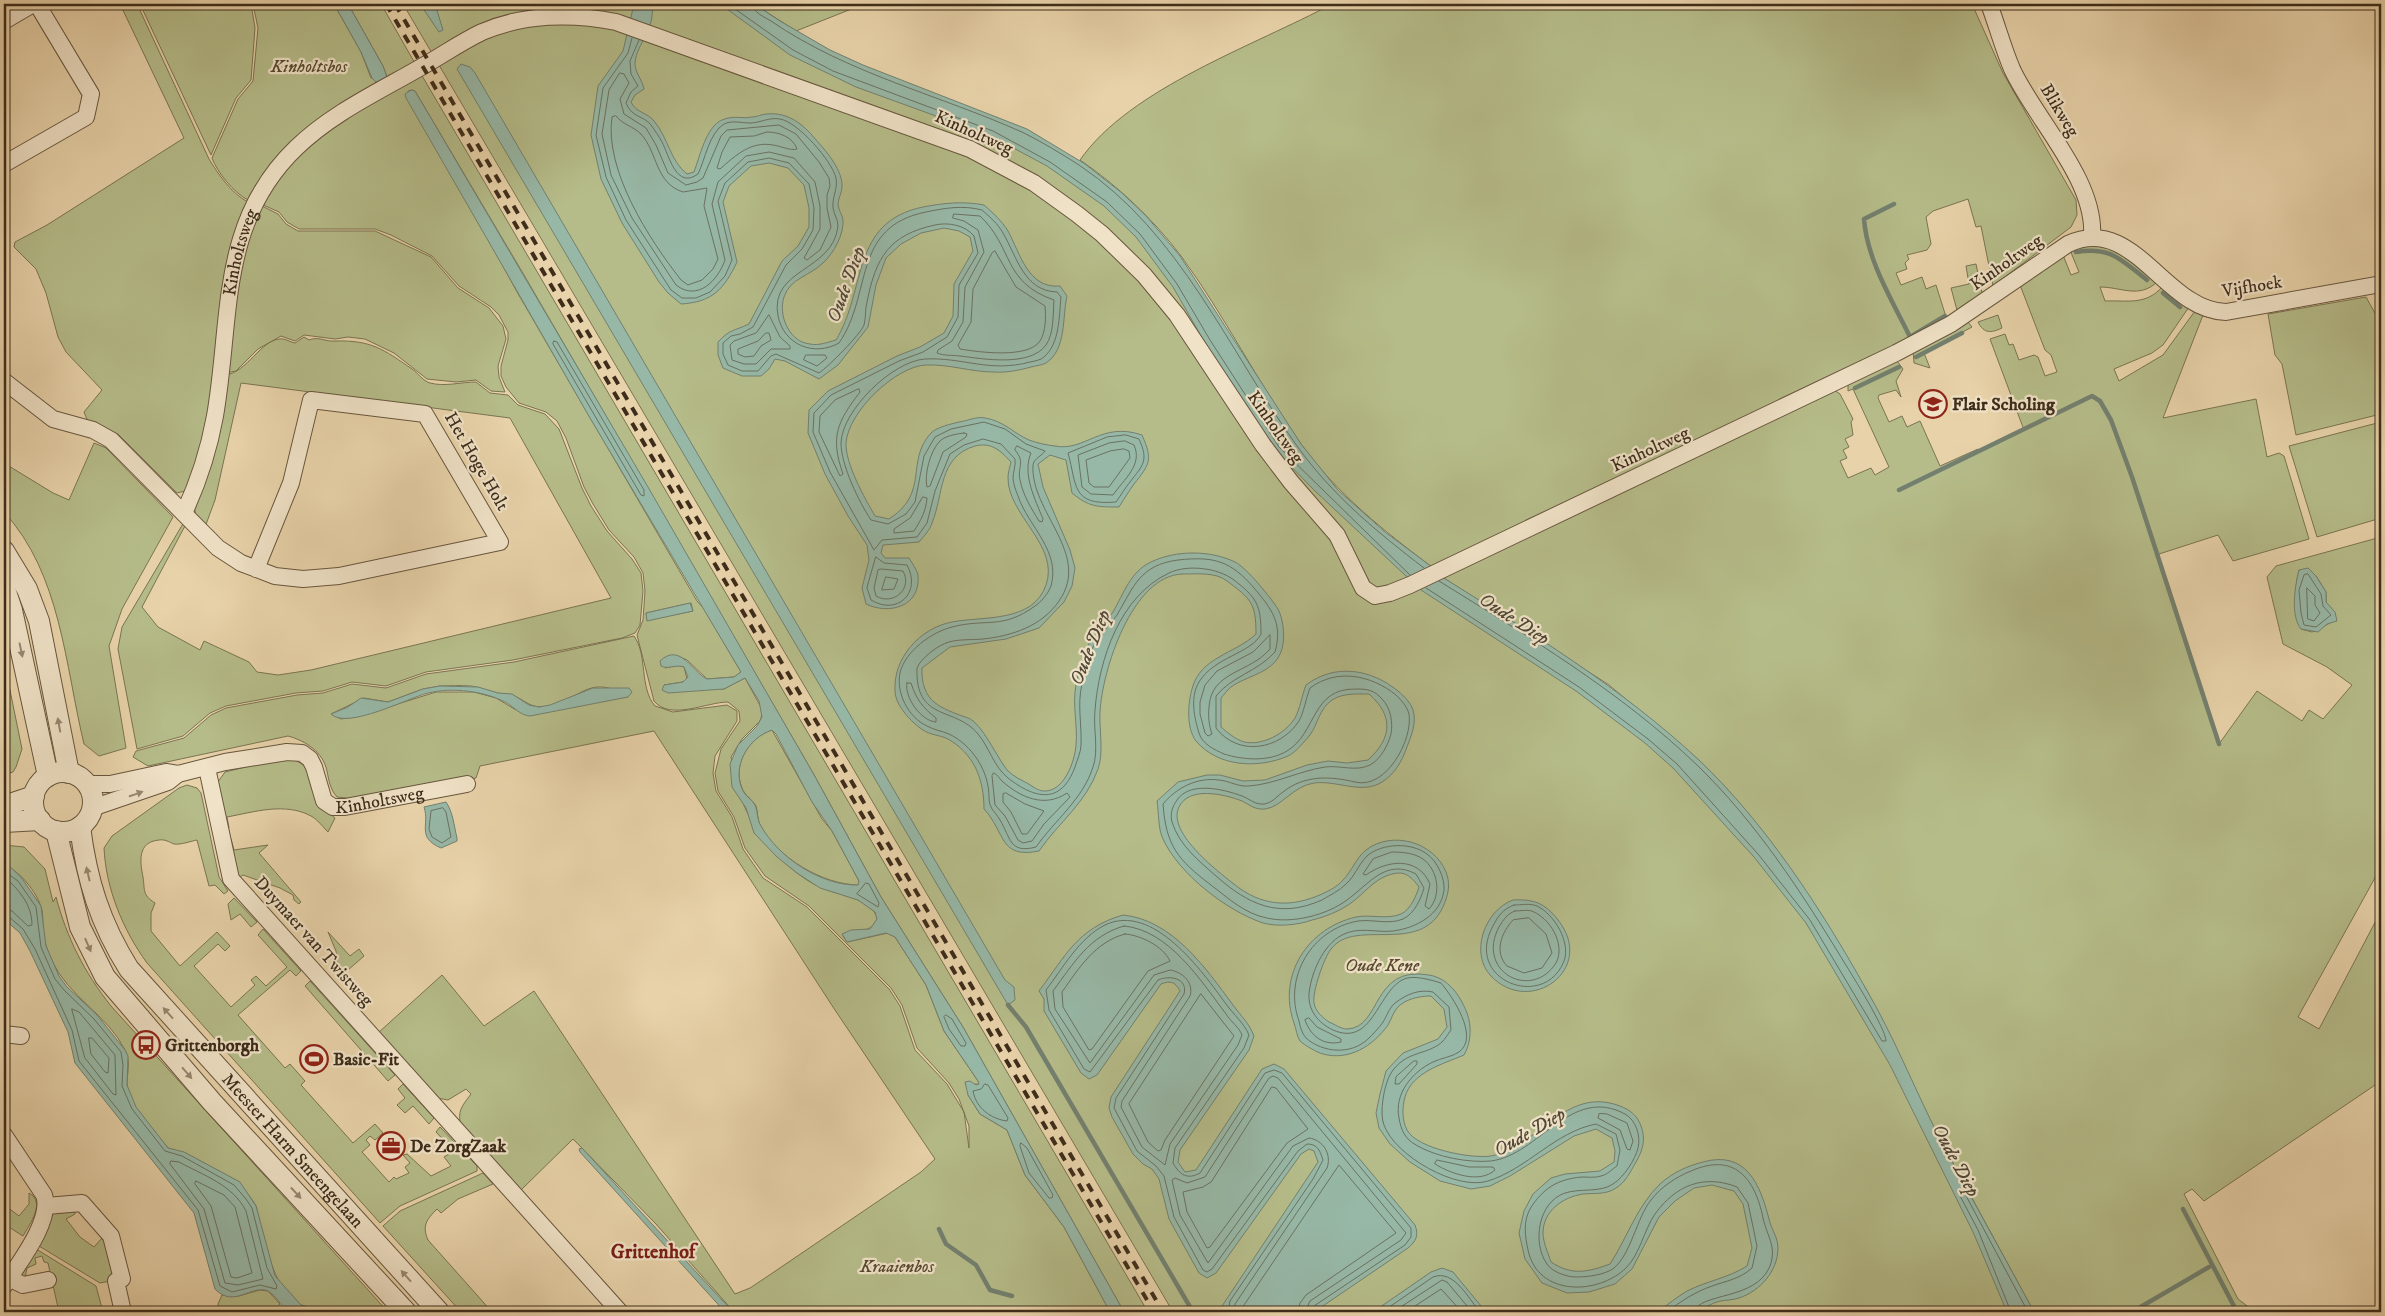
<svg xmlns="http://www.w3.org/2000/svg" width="2385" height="1316" font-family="'IM FELL DW Pica',serif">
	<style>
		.green { fill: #b5bc89; stroke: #7a7452; fill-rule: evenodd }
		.water { fill: #97b8a7; stroke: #73806f; fill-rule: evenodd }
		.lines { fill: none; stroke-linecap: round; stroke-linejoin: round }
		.shore { stroke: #6a7261; stroke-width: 1 }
		.stream { stroke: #73806f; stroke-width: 4.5 }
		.minor-casing { stroke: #68563e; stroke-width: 18 }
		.tertiary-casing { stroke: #68563e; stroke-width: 22 }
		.minor { stroke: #f0e2c7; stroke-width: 16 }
		.tertiary { stroke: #f0e2c7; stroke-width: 20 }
		.rail { stroke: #3e2d1b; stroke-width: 4; stroke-dasharray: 9 9; stroke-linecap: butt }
		.oneway { fill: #978871 }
		.labels { text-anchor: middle; stroke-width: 4.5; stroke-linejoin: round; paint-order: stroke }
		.park-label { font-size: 18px; font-style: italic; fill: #564a31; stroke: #f0e2c7 }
		.street-label { font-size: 18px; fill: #3e2d1b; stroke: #f0e2c7 }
		.poi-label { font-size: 18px; font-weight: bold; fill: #3e2d1b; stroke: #f0e2c7; text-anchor: start }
		.water-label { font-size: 19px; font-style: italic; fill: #504937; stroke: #f0e2c7 }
		.quarter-label { font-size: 20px; font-weight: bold; fill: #7a1f14; stroke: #f0e2c7 }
	</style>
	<rect width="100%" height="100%" fill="#e8d2a9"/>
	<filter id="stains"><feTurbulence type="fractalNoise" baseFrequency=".004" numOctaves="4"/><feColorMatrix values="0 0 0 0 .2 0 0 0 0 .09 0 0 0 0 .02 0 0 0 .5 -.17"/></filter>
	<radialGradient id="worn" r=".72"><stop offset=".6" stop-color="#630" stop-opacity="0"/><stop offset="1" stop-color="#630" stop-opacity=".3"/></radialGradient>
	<path class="green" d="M120 4H137L209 159C218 174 232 194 248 202L204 439 185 491 177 493 118 434 88 422 84 412 102 390 66 352 58 337 46 293 36 269 14 247 15 242 47 225 184 138Z
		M140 4H251L255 28 251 80 236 98 211 155Z
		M253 4H334L361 52 371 78 387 77 383 66 348 4H381L416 65 370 90 248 200C234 193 217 172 212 158L238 99 253 81 258 28Z
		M403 4H745L780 30 1117 197 1308 466 1407 559 1652 731 1815 916 2023 1312H1173Z
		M754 4H864L796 31Z
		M1332 4H1972L2003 73 2076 200 2077 215 2071 227 1993 286 1981 226 1976 227 1968 199 1933 211 1926 217 1931 244 1927 250 1907 255 1909 259 1905 263 1907 269 1896 273 1901 285 1922 277 1926 289 1936 285 1947 320 1432 567C1384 531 1337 494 1301 444 1258 383 1225 316 1181 256 1153 219 1118 186 1080 160 1130 88 1256 45 1332 4Z
		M421 74 1148 1312H1124L963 1027 881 897 813 773 524 275 415 91 412 90 408 91 517 292 697 601 704 609 741 672 734 677 707 679 687 660 678 656 665 668 678 665 684 667 687 679 683 682 664 685 724 689 745 678 763 711 760 721 742 739 731 757C735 771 737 788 742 801 753 828 774 856 797 873 804 878 812 884 820 887 835 895 874 898 877 919 869 936 856 927 843 936L847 942 888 933 895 937 926 985 944 1031 978 1081 979 1084H975L968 1095 980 1114 1007 1130 1025 1175 1064 1227 1110 1312H734L656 1224 573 1139 520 1191 461 1126C457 1111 462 1106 471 1094L466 1089 448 1100 437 1098 378 1033 442 975 484 1026 534 991 735 1294 750 1288 771 1274 921 1172 935 1159 833 1007 654 731 480 766 476 778 348 803 347 798 337 797C330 789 329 781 327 771 323 752 306 741 288 736L148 766 133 757 136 751 184 738 211 715 226 708 297 695 323 693 352 684 386 688 426 674 514 662 634 636C648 656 639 687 655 706L673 712 727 705 737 711V721L715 756 713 773 716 791 732 817 743 849 763 878 807 907 889 989 900 1006 915 1050 947 1084 964 1112 969 1148V1126L959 1099 949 1083 917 1048 902 1005 891 988 809 906 765 876 745 848 734 817 718 791 715 773 721 749 740 721 739 711 728 702C707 702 670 721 654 701L637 635 643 620 645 591 643 573 634 557 609 530 593 504 584 487 566 438 557 421 546 412 519 403 506 387 501 376V366L508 340V332L499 315 491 307 459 286 432 256 391 235 375 229H299L287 222 279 212 261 204 283 170 331 126ZM691 603 693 611 647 620 646 613ZM440 686C450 686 461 685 471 686 479 687 488 691 497 693 500 694 504 693 508 694 521 696 528 708 543 707 580 703 587 671 628 697L516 710 496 698 474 692H436L356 717 341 719 331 714 364 698 388 702 423 689Z
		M260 205 278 214 286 224 298 231H375L431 257 458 288 489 308 503 326 506 339 498 366 499 377 505 392 491 391 476 380 456 382 427 379 394 353 365 339 348 337 335 339 304 335 295 341 281 336 258 349 236 371 226 373 238 273Z
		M2096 244 2121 252 2157 282C2139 299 2121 287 2100 287L2105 301C2127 300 2146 306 2163 286L2189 307 2163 345 2152 353 2114 369 2119 381 2163 355 2195 311 2203 315 2163 418 2256 399 2267 457 2279 453 2284 456 2309 539 2233 561 2218 535 2156 555 2219 744 2257 691 2302 721 2309 710 2323 719 2352 685 2327 667 2283 644 2267 577 2276 566 2381 537V867L2298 1017 2319 1029 2381 911V1081L2204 1201 2192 1189 2184 1194 2238 1299 2255 1312H2034L1936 1132 1866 989 1776 850 1729 791 1701 762 1609 685 1439 575 1834 390 1840 394 1853 419 1851 422 1853 435 1845 439 1849 447 1843 450 1847 458 1840 461 1848 478 1871 468 1875 475 1889 467 1853 389 1848 391V383L1897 361 1903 369 1896 381 1901 397 1896 390 1879 395 1878 398 1889 422 1902 416 1907 427 1920 421 1940 466 1978 449 1980 452 2024 430 1990 339 2005 334 2009 345 2013 344 2019 360 2034 355 2038 357 2045 376 2057 372 2051 355 2045 350 2020 285 2063 255 2071 275 2079 272 2070 250ZM2299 570 2316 576 2326 592V602L2330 607V623L2312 632 2301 629C2294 608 2294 591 2299 570Z
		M1976 264 1982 293 1959 312 1957 310 1951 288 1969 284 1966 266Z
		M2366 297 2381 324V414L2296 435 2282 364 2275 355 2268 314Z
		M1998 315 2002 328C1991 333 1984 334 1978 322Z
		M1968 322 1972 327 1924 353 1930 368 1914 363 1913 351Z
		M304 337 309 340C319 336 325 342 335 341 371 340 383 349 412 369 418 373 423 381 430 383 445 387 461 382 476 382L490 393 508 395 518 405 545 414 559 429 582 488 591 506 607 531 632 559 641 573 643 591 640 625 635 633 622 638 513 660 426 672 386 686 352 682 323 691 296 693 226 706 210 713 183 736 137 749 118 649 122 627 184 522 186 524 142 607 158 627 200 650 204 641 249 662 257 672 278 675 311 670 611 598 510 418 241 383 215 500 205 527 196 517 194 505 226 375C247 372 261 340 280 339 284 338 290 342 295 343Z
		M2381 422V518L2317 537 2289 446Z
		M94 443 106 448 173 517 122 609 109 646 126 748 99 756 84 744C65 665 61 574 4 512V463L53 493 69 500Z
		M4 661 22 749 16 767 13 772 4 775Z
		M772 730 822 819 832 831 859 881V885C823 885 776 857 760 825 757 819 758 812 756 806 752 799 745 796 742 788 732 764 749 737 772 730Z
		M283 758C314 761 307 778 317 801 320 807 329 813 335 818L328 832C323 827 317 819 311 816 285 802 254 812 227 817L229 828H227L215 786 225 772Z
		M187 785 197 788 201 793 219 877 228 891 224 894 215 885 209 886 197 840C191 841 181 845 174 844 169 842 165 839 159 840 137 842 140 862 143 877 145 890 142 895 155 903L151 913V931L180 966 217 932 230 946 225 951 218 944 194 966 231 1007 255 985 251 980 256 976 266 986 287 967 258 935 263 929 301 971 296 976 290 970 238 1015 285 1068 290 1064 305 1081 301 1085 353 1143 375 1124 383 1133 375 1140 370 1136 366 1140 370 1145 362 1152 389 1182 394 1177 396 1179 409 1173 405 1167 410 1163 403 1155 407 1154 431 1176 451 1166 444 1157 454 1151 436 1132 440 1127 477 1166V1171L400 1206 380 1223 147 963C123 930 106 889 104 848L112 836 179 788Z
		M231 839 234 850 268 845 259 853 301 902 299 904 294 900 293 895 280 888 243 875 238 878 229 840Z
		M4 845 24 847 45 869 53 902 56 897C67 938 84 972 111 1006L388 1312C361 1312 326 1316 301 1305 271 1289 264 1236 256 1206 242 1179 196 1158 168 1148 154 1131 129 1107 127 1084 127 1073 131 1061 125 1050 108 1015 68 997 51 959 48 951 44 942 43 933 42 925 44 915 41 907 37 893 18 868 4 866Z
		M234 898 257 922 251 927 240 914 231 920 228 904Z
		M328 932 350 956 359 949 364 956 340 977 336 951Z
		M310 981 395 1075 388 1081 305 986Z
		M403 1084 434 1118 429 1124 413 1106 405 1113 397 1105 405 1098 398 1089Z
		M483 1173 493 1184 458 1199 441 1213 437 1209C426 1220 422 1226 428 1240L492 1312H461L383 1226 400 1211Z
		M29 1193C46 1202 30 1224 23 1236L4 1224V1211L7 1207 19 1216 29 1204Z
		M75 1212V1214L66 1219 80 1237 94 1247 102 1238 105 1240 113 1271 110 1281 100 1283 34 1243 53 1213Z
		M33 1247 96 1286 103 1312H59L48 1263 44 1262 42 1256 35 1258 36 1264 27 1268 25 1278 18 1275Z
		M260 1290 268 1291 280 1304 272 1312H218V1304L222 1295 239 1296Z"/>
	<path class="water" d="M334 4H348L383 66 387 77 383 81 376 82 372 78 361 52Z
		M420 4H435L443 30 439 32Z
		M634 4H652C655 32 637 42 635 63 635 73 642 79 644 89L635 95 631 102C636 113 647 112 654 121 668 137 670 161 687 174L694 172C700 156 706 127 722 120 733 115 742 119 752 117 757 117 762 114 767 114 789 112 804 125 817 141 827 152 843 171 842 187 842 193 838 198 838 205 839 211 842 214 843 220 844 234 834 253 823 263 810 276 790 278 784 297 778 315 789 342 810 344 819 346 828 342 836 340 867 289 850 222 923 207 944 203 963 201 984 205 993 213 1002 221 1008 231 1020 253 1028 289 1060 286L1067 296C1062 317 1067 349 1046 363 1042 365 1035 366 1031 367 1020 370 1006 373 994 372 971 372 949 364 926 365 896 366 848 412 846 443 845 463 865 499 875 516L889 519C930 493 905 461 931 433 937 427 951 424 959 422 967 421 977 416 985 418 1004 421 1013 433 1029 440 1037 443 1046 445 1055 446 1085 452 1101 421 1142 435 1153 460 1150 464 1134 484 1129 491 1124 499 1119 507 1097 507 1089 507 1072 493L1066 460 1050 455 1038 464 1043 487 1070 550 1075 568 1072 586 1064 602 1039 628 1006 639 950 647 922 668C921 702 940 708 968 718 982 723 997 758 1008 771 1013 776 1021 780 1027 783 1032 786 1038 791 1044 791 1064 792 1075 761 1076 745 1078 725 1072 705 1076 685 1079 671 1083 654 1090 642 1096 631 1106 622 1113 612 1124 593 1130 572 1151 562 1176 550 1210 550 1235 562 1247 568 1271 598 1278 609 1284 620 1286 643 1280 654 1272 673 1246 676 1231 687 1227 690 1224 695 1221 698V727C1228 733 1235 739 1244 742 1262 746 1285 734 1295 718 1300 709 1302 695 1306 685 1335 663 1371 669 1398 691 1404 696 1411 703 1413 710 1417 723 1411 736 1407 747 1402 761 1395 774 1382 782 1362 795 1337 780 1314 783 1293 786 1282 807 1265 809 1255 810 1250 805 1242 801 1224 794 1189 786 1179 807 1166 833 1221 874 1239 888 1266 907 1293 907 1322 894 1330 890 1337 887 1343 880 1352 871 1356 858 1366 850 1392 830 1434 842 1446 872 1450 882 1449 892 1445 902 1424 959 1356 916 1331 949 1324 958 1312 992 1314 1003 1315 1011 1323 1018 1329 1022 1334 1024 1341 1029 1347 1029 1382 1028 1371 965 1429 975 1448 978 1460 995 1467 1013 1472 1027 1471 1043 1464 1055 1443 1064 1412 1072 1405 1097 1402 1108 1402 1120 1407 1130 1417 1149 1472 1159 1491 1156 1538 1148 1565 1085 1620 1106 1630 1110 1637 1115 1641 1126 1646 1139 1643 1150 1636 1162 1630 1172 1626 1182 1616 1188 1606 1195 1593 1193 1583 1194 1563 1197 1543 1211 1543 1233 1543 1242 1548 1253 1551 1262 1572 1276 1588 1272 1610 1264 1627 1238 1637 1206 1660 1184 1672 1173 1687 1166 1703 1162 1746 1150 1760 1184 1769 1219 1771 1229 1778 1237 1778 1248 1778 1271 1760 1291 1739 1298 1733 1300 1726 1300 1720 1301 1711 1303 1704 1309 1696 1312 1686 1316 1669 1312 1658 1312 1667 1305 1677 1297 1687 1291 1707 1281 1728 1278 1747 1266L1752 1248 1743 1204 1734 1191 1712 1185 1694 1188 1675 1201 1659 1217 1632 1269 1615 1284 1589 1292 1567 1293 1542 1283 1525 1259 1519 1233 1524 1211 1533 1194 1551 1178 1565 1174 1600 1171 1614 1162 1615 1151 1612 1138 1596 1129 1574 1136 1510 1176 1490 1186 1471 1189 1440 1181 1410 1162 1390 1144 1379 1128 1376 1113 1380 1094 1386 1071 1403 1053 1438 1039 1447 1027 1444 1009 1431 996C1419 996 1405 999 1397 1008 1393 1013 1391 1020 1388 1025 1373 1046 1349 1061 1323 1054 1318 1053 1304 1045 1300 1041 1297 1037 1296 1028 1294 1023 1277 975 1308 928 1356 917 1370 914 1387 920 1401 914 1411 909 1416 896 1419 887 1414 880 1407 872 1398 873 1377 875 1366 892 1351 903 1340 911 1325 917 1312 920 1299 925 1277 927 1263 923 1227 911 1179 874 1163 839 1158 829 1159 813 1157 801L1178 782 1207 775H1220L1243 781 1265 780 1307 765 1328 761 1347 763 1368 760C1392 738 1394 716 1369 694 1356 694 1343 693 1332 700 1319 709 1318 724 1310 735 1304 742 1295 753 1288 756 1258 769 1218 767 1196 741 1186 728 1188 703 1192 689 1200 657 1235 654 1256 634 1256 603 1251 599 1227 581 1216 572 1197 574 1183 574 1132 575 1102 671 1100 712 1099 729 1104 752 1098 769 1086 803 1059 822 1039 851 999 859 1006 833 984 809 984 779 974 754 948 739 940 735 930 735 923 730 912 723 895 705 895 691 893 658 920 628 952 622 983 616 1033 623 1046 585 1060 545 1007 515 1008 477 1008 472 1010 467 1011 462 1000 450 991 442 975 446 938 457 944 494 932 523 930 530 924 536 919 542L883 545 881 553 885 558H909C912 563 917 570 918 575 921 607 889 615 866 604L862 588 869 560 867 545 848 516 825 474 808 433 809 410 828 391 897 356 920 347 944 333 953 316 954 284 973 251 970 237 959 231 944 228 921 233 901 244 886 258 876 285 868 327 838 365 819 379 785 361 775 359 769 369 761 376H742L723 368 718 355V342C730 329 734 331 749 324L782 261 798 246 809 227V208L804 185 788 168 769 163 751 166 729 186 723 202 737 262C724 289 713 302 681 304L668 293 659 282 622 223 601 179 591 135 598 86 623 51Z
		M720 4H754L780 21 830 50 863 65 1027 129 1085 164 1122 193 1147 217 1180 256 1301 444 1338 490 1385 532 1432 567 1439 575C1530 632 1622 688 1700 761 1766 824 1822 910 1866 989 1893 1035 1913 1085 1937 1133 1968 1193 2002 1252 2034 1312H2007L1973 1232 1890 1065 1806 923 1754 857 1673 768 1645 743 1576 691 1421 590 1315 491 1275 450 1205 343 1173 287 1136 237 1104 206 1047 166 991 136 856 87 790 55Z
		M461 64 470 67 475 73 1005 980 1014 987 1015 1000 1008 1005 457 69Z
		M411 90 415 91 648 487 813 773 881 897 963 1027 1124 1312H1110L1064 1227 1025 1175 1007 1130 980 1114 968 1095 965 1082 970 1081 976 1085 979 1084 978 1081 944 1031 926 985 895 937 886 933 847 942 842 934 851 930 870 929 877 919 875 912 858 900 820 888 797 873 777 857 754 833 746 808 732 787 730 764 738 745 757 726 762 717 759 701 745 678 724 689 668 693 662 690 664 685 683 682 688 677 684 667C676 664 668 670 661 666L660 661C680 642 692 672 707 679L734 677 741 672 590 418 406 98 405 94ZM772 730 776 734 812 802 832 831 859 881 858 885C822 886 779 858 761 826 757 820 758 812 755 805 752 799 746 797 743 791 731 767 748 738 772 730Z
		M2308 568 2316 576 2326 592V602L2335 612 2337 621 2327 624 2318 632 2301 629C2290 615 2295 586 2299 570Z
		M690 603 693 611 647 621 646 613Z
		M440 686 478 687 498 693 512 694 529 705 539 707 550 705 593 688H629L632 692 628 697 530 716C520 715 515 708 507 703 485 691 453 687 428 693 408 698 347 730 331 714L348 707 361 698 388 702 423 689Z
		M446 802C453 812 454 826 457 838V841L441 848C416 837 430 825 424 807Z
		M4 866H9L21 877 41 906 46 946 59 976 67 987 97 1015 125 1050 128 1056 127 1085 136 1107 168 1148 184 1152 240 1182 256 1206 275 1276 301 1305 332 1312H286C282 1306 275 1295 268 1291 251 1284 234 1309 215 1289L194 1213 75 1063 68 1032 30 951 20 933 4 919Z
		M1513 900C1534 899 1545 903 1558 920 1597 969 1530 1017 1491 976 1469 953 1485 910 1513 900Z
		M1123 915C1172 920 1205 967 1233 1005 1241 1016 1249 1023 1254 1036L1249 1050 1180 1150 1178 1162 1185 1172 1196 1170 1262 1069 1274 1064 1284 1069 1415 1225C1419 1236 1416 1241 1408 1248L1314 1312H1223L1222 1306 1318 1162 1314 1151 1309 1149 1301 1154 1216 1273 1207 1278 1199 1273 1169 1219 1159 1179 1152 1169 1143 1164 1133 1154 1112 1117 1109 1108 1111 1097 1180 991C1175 982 1171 980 1161 984L1097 1075 1089 1079 1081 1073 1044 1011V999L1039 991C1066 955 1078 928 1123 915Z
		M582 1148 733 1312H725L580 1152 579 1149Z
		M1442 1268 1453 1272 1486 1312H1373L1431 1272Z"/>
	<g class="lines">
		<path class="shore" d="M728 4 793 50 833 71 993 131 1050 162 1107 202 1140 234 1177 284 1210 340 1279 447 1410 575
			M752 4C753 12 764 17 771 21 848 74 940 95 1024 133 1042 142 1062 154 1079 165 1181 233 1228 350 1297 446 1332 495 1377 532 1424 568
			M632 38 628 53 603 88 596 135 606 177 626 220 671 290 682 298H696L710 292 725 276 732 260 718 201 725 183 748 162 769 158 789 163 809 184 814 208 813 230 802 249 786 265 753 327 740 334 731 336 723 343V354L728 365 742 371H758L771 356 776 354 819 373C829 366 860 335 864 325 866 318 865 309 867 302 876 257 889 235 935 225 948 222 965 225 974 236L978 253 959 285 958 317 947 337 923 352 899 361 831 395 814 413 813 432 830 472 874 550 882 540 917 537 927 523 935 491 950 454 964 445 983 439 1001 444 1015 459C1016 466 1013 472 1013 478 1013 483 1016 491 1018 496 1028 526 1061 551 1051 586 1048 594 1041 602 1035 606 1002 630 986 618 952 627 932 632 905 651 900 673 896 693 908 717 927 726 934 730 942 731 949 734 972 745 989 771 989 797 989 809 994 810 1000 820 1011 838 1009 854 1036 847 1055 820 1083 799 1093 767 1099 751 1093 728 1095 710 1099 659 1120 596 1169 573 1188 564 1218 568 1234 580 1257 598 1261 605 1261 634 1252 653 1214 657 1199 682 1190 697 1194 717 1199 733 1202 744 1215 750 1224 754 1243 760 1269 762 1287 751 1317 733 1311 688 1356 689 1368 689 1374 690 1382 699 1391 708 1393 723 1391 734 1388 745 1381 759 1370 765 1356 772 1340 765 1325 767 1299 771 1275 784 1249 786 1238 787 1230 781 1219 780 1197 777 1176 788 1163 804 1166 846 1178 860 1211 885 1228 898 1245 914 1267 918 1292 924 1327 915 1347 900 1369 884 1386 858 1416 874L1424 888C1421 899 1414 914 1403 919 1389 925 1373 919 1358 921 1312 929 1283 977 1299 1021 1300 1026 1302 1034 1306 1038 1323 1053 1351 1055 1368 1039 1373 1034 1379 1028 1383 1022 1387 1016 1389 1008 1395 1003 1407 994 1419 989 1433 992L1449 1007 1451 1030C1448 1034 1445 1039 1442 1042 1426 1056 1406 1050 1391 1073 1384 1084 1379 1114 1384 1125 1395 1156 1457 1191 1488 1181 1527 1169 1555 1132 1596 1124L1616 1134 1620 1150 1617 1166C1612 1169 1607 1175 1601 1176 1595 1178 1588 1177 1582 1177 1558 1179 1543 1188 1530 1209 1523 1222 1525 1236 1528 1250 1538 1297 1598 1295 1626 1268 1640 1254 1644 1230 1655 1214 1676 1185 1704 1174 1737 1187L1748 1203 1757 1246 1752 1268C1740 1279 1726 1281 1712 1286 1695 1292 1681 1301 1667 1312
			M639 40 630 61 631 74 638 86 631 92 626 103C632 118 643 115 651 125 655 131 659 136 662 142 669 155 676 190 698 174 705 160 709 133 724 124 732 120 741 123 750 123 760 123 769 117 780 119 798 122 832 161 836 178 838 189 832 197 833 208 834 215 838 219 838 226 833 272 769 268 778 316 784 345 814 357 839 343 873 294 851 227 926 212 945 208 963 205 982 210 990 217 998 224 1003 233 1017 257 1024 291 1057 292L1061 297C1059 316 1060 343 1044 357 1041 360 1035 361 1030 362 989 373 963 357 925 359 893 361 842 410 841 443 841 465 859 502 871 520L888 524 906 514 915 502 924 456 935 437 951 429 984 422 1005 429 1026 444 1045 451C1042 456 1034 458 1033 465 1030 512 1092 554 1059 601 1042 626 1012 636 983 639 972 640 960 639 949 642 938 645 921 658 917 668 915 722 955 706 978 734 989 747 994 767 1008 778 1035 799 1061 805 1075 767 1077 760 1081 752 1081 745 1082 725 1077 704 1082 684 1085 671 1088 656 1094 645 1100 634 1110 625 1117 615 1134 586 1140 565 1178 560 1214 556 1231 561 1254 588 1272 609 1283 624 1275 652 1257 672 1232 676 1216 696V728C1238 757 1280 750 1299 721 1304 712 1306 698 1310 688 1337 668 1371 675 1396 695 1401 700 1407 706 1409 714 1413 740 1386 790 1355 782 1330 776 1304 775 1283 792 1276 797 1272 803 1264 804 1255 805 1250 799 1242 796 1223 789 1190 781 1177 800 1172 807 1170 814 1172 822 1179 845 1199 861 1216 876 1249 905 1279 919 1322 900 1330 895 1339 891 1346 884 1355 876 1358 865 1367 856 1382 843 1411 842 1427 854 1437 861 1445 878 1444 890 1441 915 1416 928 1393 931 1376 933 1359 926 1342 935 1323 945 1311 973 1309 994 1308 1010 1318 1023 1333 1030 1372 1047 1377 994 1402 980 1412 974 1431 980 1441 983 1452 996 1480 1037 1459 1052 1452 1057 1441 1058 1433 1062 1412 1072 1394 1094 1399 1118 1401 1130 1405 1139 1416 1145 1436 1157 1468 1163 1491 1161 1539 1155 1571 1085 1625 1114 1636 1120 1641 1136 1638 1148 1635 1160 1624 1177 1613 1184 1600 1193 1580 1188 1565 1193 1538 1202 1532 1243 1547 1264 1552 1272 1567 1277 1576 1277 1587 1277 1605 1275 1614 1268 1631 1254 1637 1217 1651 1200 1661 1187 1676 1177 1691 1171 1734 1152 1755 1178 1763 1218 1767 1236 1777 1247 1770 1266 1756 1301 1699 1292 1694 1312
			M620 73 624 74 629 83 620 99 624 114 646 128 656 145 668 173 686 185 697 182 703 178 721 136 727 130 779 125 796 134 819 162 829 178 830 186 827 195V208L831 227 820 250 807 260 804 258 820 229V206L815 182 794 158 769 152 746 156 718 182 712 204 725 260C718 280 698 302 676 285L632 218 611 175 602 134 609 90Z
			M616 116C623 125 633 126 641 134 658 153 655 183 683 192L707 188 704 206 718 259 713 269 702 280 688 285 681 280C649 239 604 170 612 117Z
			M767 132C779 132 793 137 797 149 790 151 781 146 773 145 751 141 736 155 720 169L717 168 722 152 730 137 754 136Z
			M954 214 980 216C1014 248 1002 282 1054 300 1053 313 1054 334 1046 345 1030 367 984 359 960 356 953 355 944 356 937 353L938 350 952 341 963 322 965 287 984 252 978 230 964 221 953 218Z
			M995 251 1016 287 1045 306C1046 316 1046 332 1040 341 1028 359 978 352 960 349L958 345 971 322 973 289 992 253Z
			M769 315 780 337 790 346V349H771L756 364H744L732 360 730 345 734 341 756 333Z
			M766 333H769L771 340 761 346 754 356 745 357 738 354V349L758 341Z
			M554 341 557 342 644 490V496L641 495 553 344Z
			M806 355H825L827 358 817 366 804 360Z
			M859 389 860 392C837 422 830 437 843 474L840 476 819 432 820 416 835 400Z
			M964 433 967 434 966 437 943 452 930 486 927 487C924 475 930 452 939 442 944 436 956 434 964 433Z
			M1126 435 1139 439C1149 461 1143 465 1130 482 1125 488 1121 495 1116 502 1071 506 1077 485 1068 453L1107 437Z
			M1125 441 1134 445C1143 465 1124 479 1113 495L1091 494 1082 487 1078 455 1109 443Z
			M1017 446 1031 453C1022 474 1035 499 1043 519L1042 522 1039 521C1031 508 1023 495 1020 480 1017 466 1026 463 1015 450Z
			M1124 449 1129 451 1130 458 1109 487H1094L1089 483 1086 460 1110 451Z
			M923 497 927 498C926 511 921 520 914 531L894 533V529L910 518Z
			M876 557 884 563 907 565C922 593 897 616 871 600L867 588Z
			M881 569 903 571C913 589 893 606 876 596L874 588 878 570Z
			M2308 574 2321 594 2323 606 2331 615 2316 627 2304 625 2301 613 2299 590 2304 575Z
			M886 577 898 579 894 589 882 590Z
			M1426 588 1579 687 1648 739 1677 764 1758 854 1810 920 1882 1041H1886C1886 1029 1852 975 1844 962 1802 893 1756 822 1697 765 1621 692 1529 637 1439 581
			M2307 588 2315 596V605L2320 613 2314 621 2308 619Z
			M1270 635V649C1250 673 1211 671 1209 707 1208 716 1209 726 1212 734L1208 736 1205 733 1200 714V702L1205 685 1217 671 1253 652Z
			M907 683H911C916 699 923 708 936 718V722C921 721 904 697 907 683Z
			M994 773C998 775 999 778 1002 781 1021 798 1045 808 1067 793L1070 797 1044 824 1032 841 1023 843 1018 840 1005 816 995 805 992 776Z
			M1006 793 1025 804 1044 811 1027 834H1022L1011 812 1003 802V794Z
			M443 808 446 812 451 837 442 843 432 837 429 829 431 811Z
			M1392 852C1403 852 1414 853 1423 859 1438 870 1442 895 1429 909L1425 906 1430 884C1418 856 1387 860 1366 875L1363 874 1373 859Z
			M4 871 18 881 36 907 41 947 55 979 64 990 94 1019 121 1052 123 1065 122 1086 132 1109 165 1151 182 1156 234 1185 246 1199 252 1208 267 1268 277 1286 276 1289 260 1285 232 1292 220 1286 198 1210 79 1061 72 1030 35 949 23 929 8 916 4 915
			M4 877C19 889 32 905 32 925L28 926 12 911 4 909
			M866 883 869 884 879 903 878 907 857 894Z
			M1514 905C1521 905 1530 903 1537 906 1554 914 1571 942 1564 961 1545 1011 1463 981 1493 926 1498 916 1503 909 1514 905Z
			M1515 911C1521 911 1529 909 1534 912 1553 921 1567 949 1554 966 1528 1000 1476 970 1499 927 1504 919 1507 914 1515 911Z
			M1529 918 1546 934 1552 953 1542 968 1524 973 1507 966C1494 952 1501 933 1513 920Z
			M1124 926C1169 930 1201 981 1226 1014 1231 1022 1239 1027 1242 1035L1238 1045 1170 1144 1165 1165 1142 1147 1121 1107 1122 1101 1190 996C1194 983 1183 972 1170 970L1154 975 1090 1063 1055 1009 1053 991C1074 963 1089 936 1124 926Z
			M1125 934C1140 935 1163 946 1170 961L1148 971 1092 1049 1089 1050 1063 1007 1062 992C1079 968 1095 942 1125 934Z
			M1201 994 1234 1036 1165 1140 1161 1150 1158 1151 1148 1142 1129 1104Z
			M72 1009 79 1012 115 1055 116 1095 113 1094 85 1058Z
			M946 1015 952 1019 966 1043 965 1046H961L949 1029 944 1017Z
			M1309 1018 1317 1027 1341 1039V1042C1324 1046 1311 1037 1305 1020Z
			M89 1038H92L109 1058 108 1073 105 1072 91 1054Z
			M1414 1061H1417V1064L1399 1084H1395L1396 1077Z
			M985 1084 988 1085 1008 1118 1007 1121C991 1119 976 1108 973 1091L981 1089Z
			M1272 1087 1276 1088 1308 1129 1287 1143 1210 1247 1207 1248 1187 1212 1183 1192 1203 1187 1211 1182Z
			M1607 1114 1627 1123 1633 1141 1630 1150 1627 1149 1620 1130 1598 1118 1599 1114Z
			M1021 1143 1027 1148 1053 1195 1052 1198H1049L1029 1173 1020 1146Z
			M1437 1160 1469 1167H1493L1495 1170C1480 1184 1451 1174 1435 1164Z
			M171 1161 179 1162C203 1175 233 1185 246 1211L263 1279 238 1285 225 1283 204 1209 170 1164Z
			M196 1181 224 1195 235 1207 252 1273 237 1278 231 1277 211 1206 195 1184Z
			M1228 1312 1230 1301 1313 1179 1323 1160C1320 1151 1318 1144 1307 1144L1298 1151 1212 1269 1207 1272 1203 1270 1174 1217 1164 1176 1156 1166 1137 1151 1114 1108 1116 1098 1184 994C1188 978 1170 975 1158 980L1090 1072 1084 1069 1049 1010 1046 990C1063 968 1079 938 1105 925 1153 902 1202 971 1226 1004 1234 1015 1244 1023 1249 1035L1244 1048 1175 1148 1173 1163C1180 1175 1187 1180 1200 1173L1265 1073 1274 1070 1282 1073 1411 1228V1237L1405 1245 1314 1306 1312 1312
			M1234 1312 1235 1304 1327 1168C1332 1154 1323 1140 1309 1138L1293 1146 1208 1263 1180 1215 1172 1180 1175 1178 1187 1183 1205 1177 1269 1078 1273 1076 1278 1078 1406 1233 1401 1240 1310 1301 1305 1312
			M1241 1312 1242 1308 1339 1165 1396 1233 1306 1295 1300 1303 1298 1312
			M1382 1312 1433 1277C1454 1269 1468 1298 1480 1312
			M1393 1312 1442 1280 1447 1282 1472 1312
			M1406 1312 1441 1289 1462 1312
			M2011 1312 1978 1230 1959 1194 1961 1190 1964 1192 2028 1312"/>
		<path class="stream" d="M1894 204 1864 219C1867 260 1892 300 1910 337L1945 316
			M2076 252C2111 246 2121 260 2147 280
			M2163 293 2180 307
			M1916 357 1962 333
			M1855 388 1899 367
			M1899 490 2092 396 2100 401 2111 420 2132 477 2219 744
			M1008 1005 1026 1027 1193 1312
			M2183 1209 2236 1310 2241 1312
			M939 1229 946 1244 976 1265 990 1290 1012 1296
			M2132 1312 2209 1267"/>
		<defs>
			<g id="minor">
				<path d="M1989 4C1997 25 2003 48 2012 69 2035 119 2096 180 2092 236"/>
				<path d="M4 21 33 4"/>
				<path d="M4 164 86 117 91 94 37 4"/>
				<path d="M4 381 53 419 93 430 111 440 218 548 241 563 275 576 303 579 339 576 500 542 425 414 311 400 291 483 256 569"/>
				<path id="s1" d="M184 513C198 483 209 449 215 416 232 319 218 223 296 148 332 113 380 91 423 66 443 55 461 42 482 32 524 14 572 13 616 22L970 149 1034 183 1077 214 1102 234 1144 275 1177 315 1263 445 1291 482 1337 535 1363 588 1375 596 1390 593 1410 585 1896 353 1951 324 2068 244C2134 213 2165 311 2226 312L2381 284"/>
				<path d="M207 768 231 879 620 1312"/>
				<path id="s2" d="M88 784H110L166 772 178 774 225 762 287 752 302 753 310 759 314 767 324 801 333 807H345L467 784"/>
				<path d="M92 808 168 782 178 774"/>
				<path d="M4 1034 21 1036"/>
				<path d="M4 1135 44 1195C53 1220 18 1264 4 1286"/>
				<path d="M46 1206 82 1203 111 1236 122 1279 116 1281 123 1312"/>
				<path d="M9 1278 23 1285 48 1280"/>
			</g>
			<g id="tertiary">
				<path d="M4 551 27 589 39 621 69 773"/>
				<path d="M4 586 12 610 48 776"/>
				<circle cx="63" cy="802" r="30"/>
				<path d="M4 806 34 796"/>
				<path d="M4 822 40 820"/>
				<path id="s3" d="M80 827C87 881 100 923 129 969L439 1312"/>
				<path d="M56 831 80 927 105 977 212 1102 406 1312"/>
			</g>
		</defs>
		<use href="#minor" class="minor-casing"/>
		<use href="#tertiary" class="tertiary-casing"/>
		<use href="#minor" class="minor"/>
		<use href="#tertiary" class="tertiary"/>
		<path class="rail" d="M386 4 1154 1312
			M395 4 1163 1312"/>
	</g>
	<defs><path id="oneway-solid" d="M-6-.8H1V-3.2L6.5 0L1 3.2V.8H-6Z" transform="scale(1.25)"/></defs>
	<g class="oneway">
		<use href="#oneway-solid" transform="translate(21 650) rotate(78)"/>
		<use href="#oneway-solid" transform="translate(59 725) rotate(-100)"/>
		<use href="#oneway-solid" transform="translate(136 794) rotate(-19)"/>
		<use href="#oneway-solid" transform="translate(88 874) rotate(-103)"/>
		<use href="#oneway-solid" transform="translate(88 945) rotate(66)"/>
		<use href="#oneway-solid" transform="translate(168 1013) rotate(-132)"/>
		<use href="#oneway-solid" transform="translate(187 1073) rotate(49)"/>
		<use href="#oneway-solid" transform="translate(296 1193) rotate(47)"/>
		<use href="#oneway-solid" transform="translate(406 1276) rotate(-132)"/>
	</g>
	<defs>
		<symbol id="university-ring" viewBox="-11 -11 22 22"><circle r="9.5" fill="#f0e2c7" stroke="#8f2418" stroke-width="1.5"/><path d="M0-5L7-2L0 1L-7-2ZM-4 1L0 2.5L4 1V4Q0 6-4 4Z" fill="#8f2418"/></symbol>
		<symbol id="bus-ring" viewBox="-11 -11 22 22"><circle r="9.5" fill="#f0e2c7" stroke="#8f2418" stroke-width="1.5"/><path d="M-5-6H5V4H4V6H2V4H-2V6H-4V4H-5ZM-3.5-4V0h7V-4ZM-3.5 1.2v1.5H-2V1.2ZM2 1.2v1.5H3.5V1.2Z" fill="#8f2418"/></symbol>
		<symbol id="stadium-ring" viewBox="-11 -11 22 22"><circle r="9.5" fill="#f0e2c7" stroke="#8f2418" stroke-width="1.5"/><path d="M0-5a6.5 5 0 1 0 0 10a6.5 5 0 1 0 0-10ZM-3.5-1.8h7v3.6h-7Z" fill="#8f2418"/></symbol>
		<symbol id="office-ring" viewBox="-11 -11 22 22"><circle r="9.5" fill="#f0e2c7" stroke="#8f2418" stroke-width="1.5"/><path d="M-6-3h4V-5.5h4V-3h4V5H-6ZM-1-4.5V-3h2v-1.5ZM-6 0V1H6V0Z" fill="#8f2418"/></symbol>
	</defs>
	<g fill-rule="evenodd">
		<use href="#university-ring" x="1917" y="388" width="32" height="32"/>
		<use href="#bus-ring" x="130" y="1029" width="32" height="32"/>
		<use href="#stadium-ring" x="298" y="1043" width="32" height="32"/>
		<use href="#office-ring" x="375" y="1130" width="32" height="32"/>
	</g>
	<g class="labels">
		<g class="park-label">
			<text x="309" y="72">Kinholtsbos</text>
			<text x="1382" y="971">Oude Kene</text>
			<text x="897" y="1272">Kraaienbos</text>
		</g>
		<g class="street-label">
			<text transform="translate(2060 110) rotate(59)" y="6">Blikweg</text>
			<text transform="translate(974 132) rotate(24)" y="6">Kinholtweg</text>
			<text dy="6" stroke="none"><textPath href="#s1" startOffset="268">Kinholtsweg</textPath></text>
			<text transform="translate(2006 262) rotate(-35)" y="6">Kinholtweg</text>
			<text transform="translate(2252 286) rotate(-9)" y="6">Vijfhoek</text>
			<text transform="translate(1276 427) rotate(55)" y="6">Kinholtweg</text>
			<text transform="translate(1650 449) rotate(-25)" y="6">Kinholtweg</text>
			<text transform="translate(477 461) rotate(60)" y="6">Het Hoge Holt</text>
			<text dy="6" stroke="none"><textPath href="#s2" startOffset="330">Kinholtsweg</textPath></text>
			<text transform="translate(314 941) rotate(48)" y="6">Duymaer van Twistweg</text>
			<text dy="6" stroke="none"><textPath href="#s3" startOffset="396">Meester Harm Smeengelaan</textPath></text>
		</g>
		<g class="poi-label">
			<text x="1952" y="410">Flair Scholing</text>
			<text x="165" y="1051">Grittenborgh</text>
			<text x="333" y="1065">Basic-Fit</text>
			<text x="410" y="1152">De ZorgZaak</text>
		</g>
		<g class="water-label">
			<text transform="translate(845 284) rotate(-70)" y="7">Oude Diep</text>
			<text transform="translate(1515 618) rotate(33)" y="7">Oude Diep</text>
			<text transform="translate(1089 647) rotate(-68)" y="7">Oude Diep</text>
			<text transform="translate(1529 1131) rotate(-30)" y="7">Oude Diep</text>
			<text transform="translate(1957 1160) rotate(62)" y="7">Oude Diep</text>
		</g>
		<g class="quarter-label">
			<text x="653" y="1258">Grittenhof</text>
		</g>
	</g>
	<rect width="2385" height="1316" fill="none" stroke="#e8d2a9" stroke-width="20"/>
	<rect x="5" y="5" width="2375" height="1306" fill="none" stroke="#3e2d1b" stroke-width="2.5"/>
	<rect x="10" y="10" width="2365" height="1296" fill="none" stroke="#3e2d1b"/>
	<rect width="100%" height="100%" filter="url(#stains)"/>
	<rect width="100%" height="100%" fill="url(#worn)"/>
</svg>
